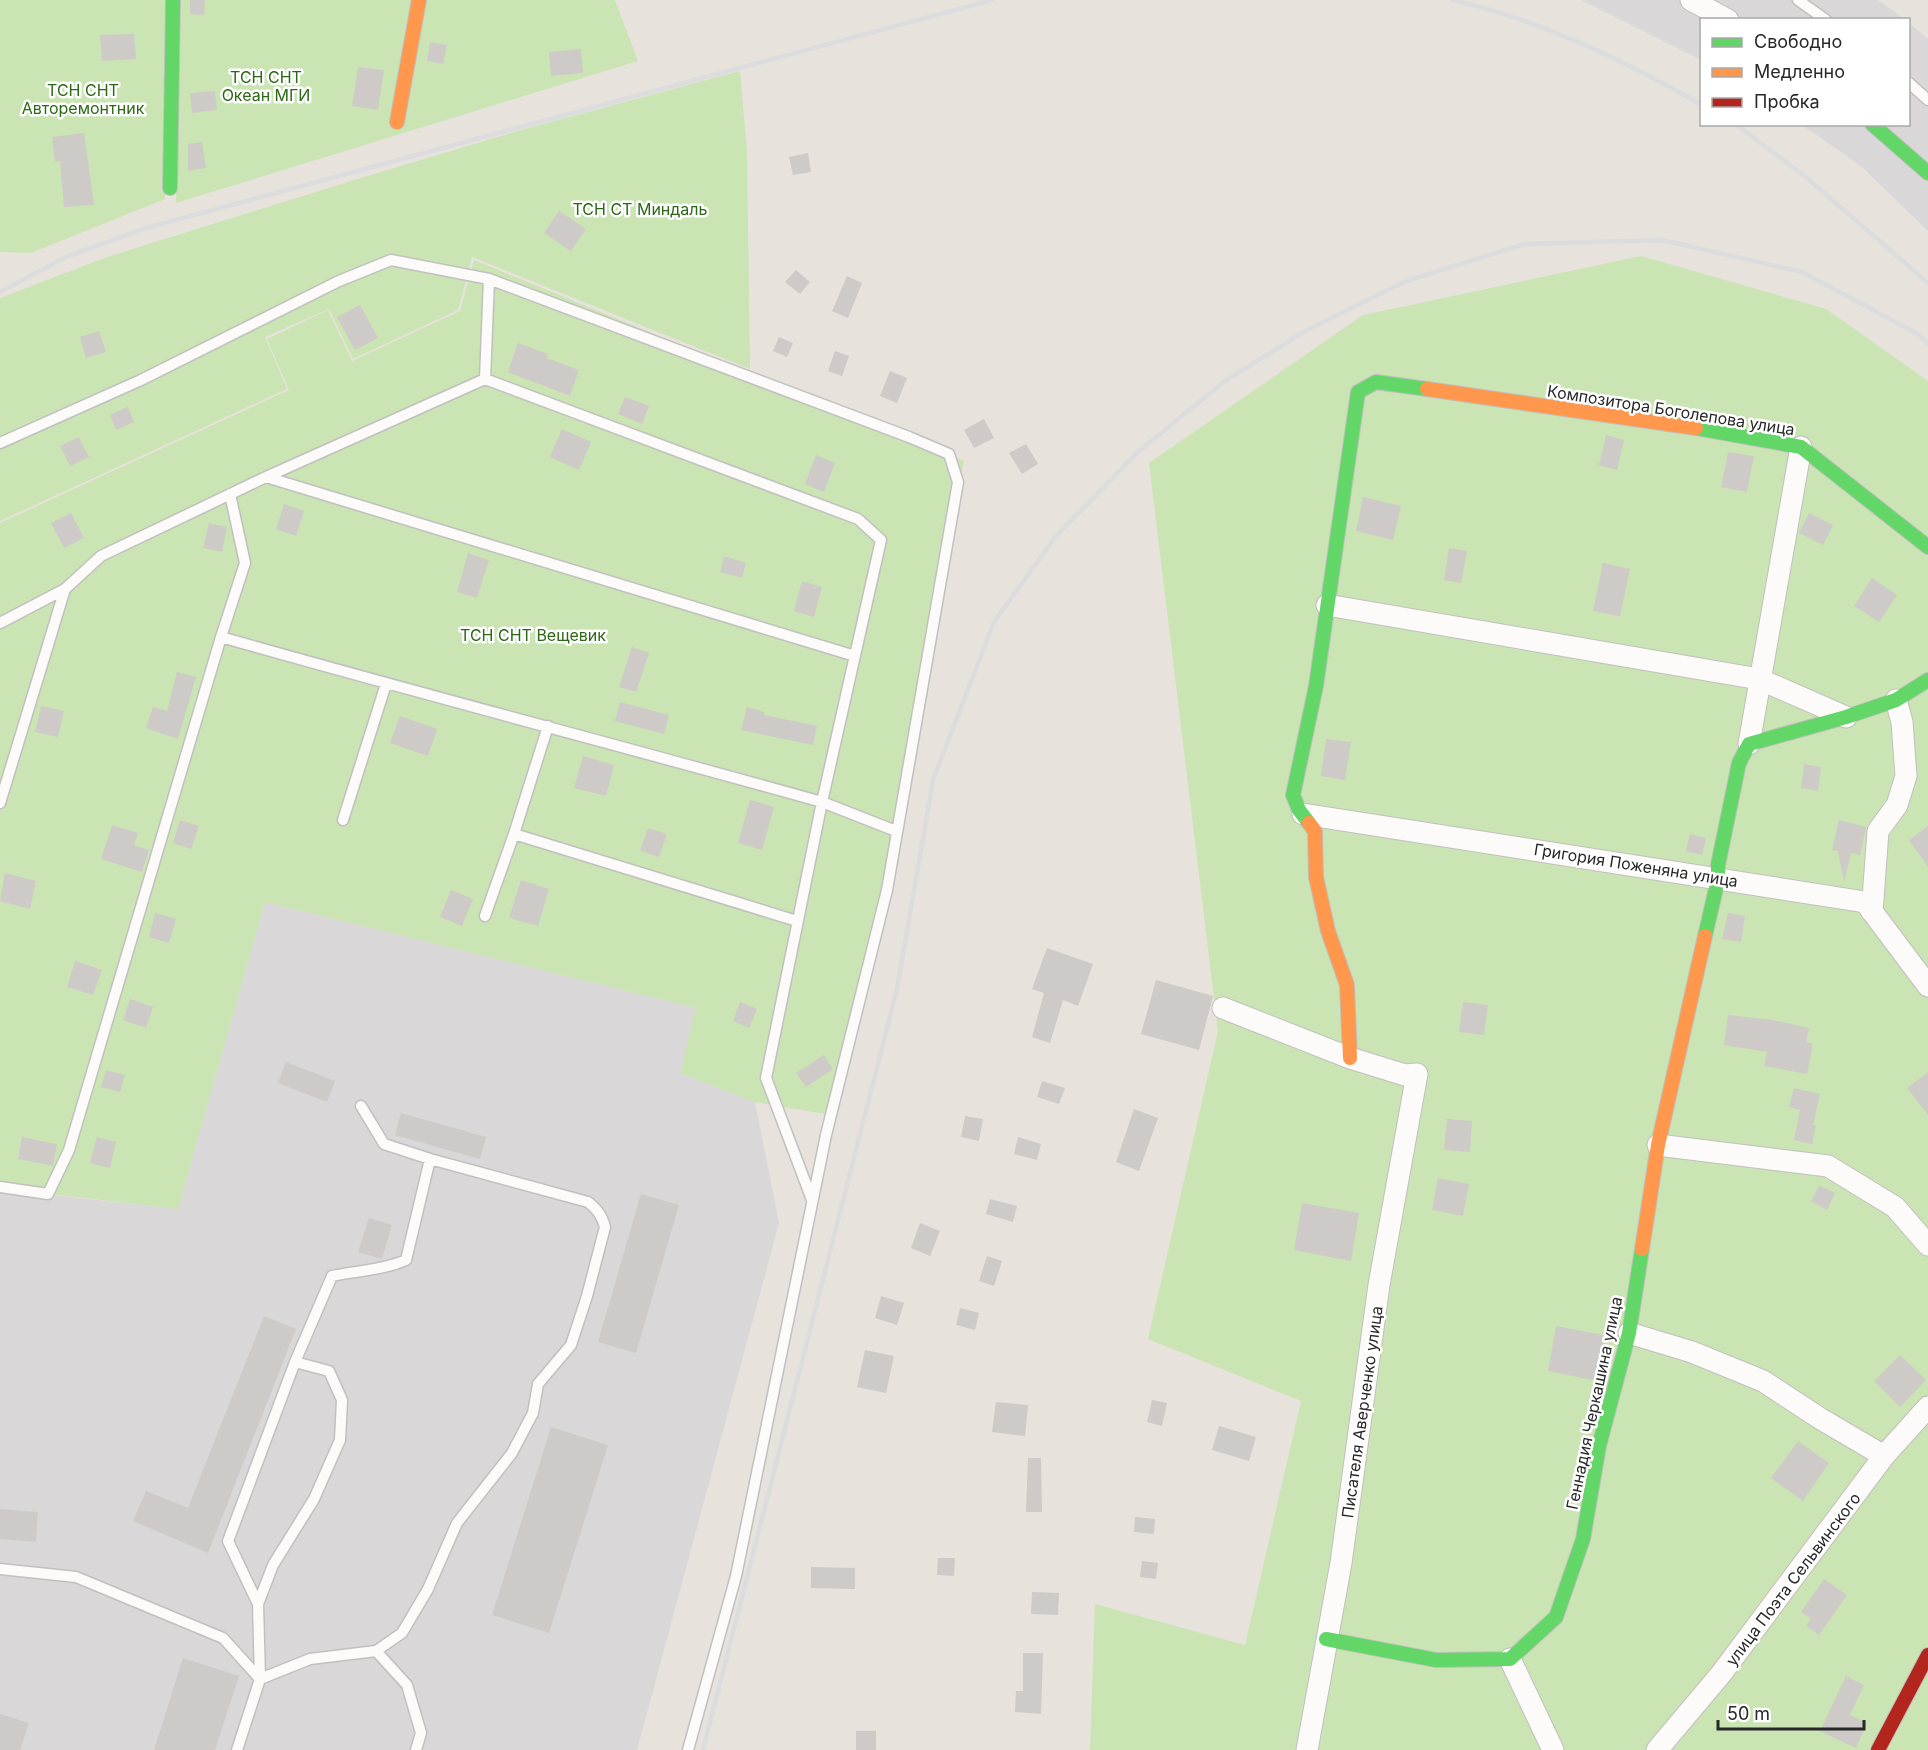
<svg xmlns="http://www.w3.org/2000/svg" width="1928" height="1750" font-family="Inter,sans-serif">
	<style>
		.industrial { fill: #dad7d9 }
		.green { fill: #cbe4b4 }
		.building { fill: #cecac7 }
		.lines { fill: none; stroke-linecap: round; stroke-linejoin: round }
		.lane-casing { stroke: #c1bfbf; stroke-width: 13 }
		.street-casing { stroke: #c1bfbf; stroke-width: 23 }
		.fast-casing { stroke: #c1bfbf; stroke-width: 16 }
		.slow-casing { stroke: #c1bfbf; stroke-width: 16 }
		.jam-casing { stroke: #c1bfbf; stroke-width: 16 }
		.lane { stroke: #fcfbfa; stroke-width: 10 }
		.street { stroke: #fcfbfa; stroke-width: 21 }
		.fast { stroke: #63d668; stroke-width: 14 }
		.slow { stroke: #ff974d; stroke-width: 14 }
		.jam { stroke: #b3261e; stroke-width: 14 }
		.rail { stroke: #dcdcde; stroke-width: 4.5 }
		.labels { text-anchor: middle; stroke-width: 5; stroke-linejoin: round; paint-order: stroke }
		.park-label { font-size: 16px; fill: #2c6815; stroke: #fff }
		.street-label { font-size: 16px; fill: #282828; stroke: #fff }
	</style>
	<rect width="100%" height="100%" fill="#e8e2dd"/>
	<path class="industrial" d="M1581 0H1878L1904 19 1702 20 1701 60Z
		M1909 23 1928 39V231L1862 167 1802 125 1908 124Z
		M265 902 697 1008 680 1073 755 1102 779 1223 637 1750H0V1189L178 1209Z"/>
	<path class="green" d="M0 0H168L165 199 31 253 0 252Z
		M180 0H615L638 61 176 203Z
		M740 71 747 152 750 369 472 257 458 310 353 359 329 309 265 337 287 389 0 521V298L107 257 351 181 521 130Z
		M1641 256 1826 309 1928 381V1750H1090L1095 1604 1245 1645 1301 1401 1148 1339 1218 1031 1149 463 1363 315Z
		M474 260 964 461 837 1116 755 1102 680 1073 696 1008 265 902 178 1209 0 1188V523L289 390 267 339 328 310 352 361 460 311Z"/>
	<path class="building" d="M190 0H205L204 15 190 14Z
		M134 34 136 59 102 61 100 35Z
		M430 42 447 45 443 64 427 61Z
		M581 49 583 73 551 76 549 52Z
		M358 67 384 70 378 110 352 106Z
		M215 91 217 110 192 113 190 93Z
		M84 133 94 205 64 207 60 161 55 162 52 137Z
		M202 142 206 168 188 171V144Z
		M808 153 811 172 793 175 789 157Z
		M559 211 586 229 571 251 544 233Z
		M796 270 810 282 800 294 785 282Z
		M847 276 862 283 848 318 832 311Z
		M360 305 378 338 355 350 337 317Z
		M99 331 106 352 86 358 80 337Z
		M779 337 793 343 787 357 773 351Z
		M518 343 548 354 546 358 579 370 570 396 508 372Z
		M835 351 849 356 842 376 828 371Z
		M890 371 907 378 897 403 880 396Z
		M625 397 649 406 642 424 618 414Z
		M128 407 134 422 116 430 110 415Z
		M984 419 994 438 974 448 964 430Z
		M562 429 591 442 579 470 550 457Z
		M1606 435 1624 440 1617 470 1599 465Z
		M79 437 89 457 70 466 60 446Z
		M1026 444 1038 464 1022 474 1009 453Z
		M1728 452 1754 456 1747 492 1721 487Z
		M816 455 835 463 824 492 805 484Z
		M1363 497 1401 506 1393 540 1356 531Z
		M284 504 304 511 296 536 276 529Z
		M71 513 84 538 64 548 51 523Z
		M1809 513 1833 525 1823 545 1799 533Z
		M209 523 227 527 222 552 203 548Z
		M1449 548 1467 551 1461 583 1444 580Z
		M468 553 489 560 477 598 457 592Z
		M724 556 746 563 742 578 720 572Z
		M1603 563 1630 569 1620 616 1593 611Z
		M1872 578 1897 595 1879 622 1854 606Z
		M802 581 822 587 814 617 794 611Z
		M632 647 649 653 636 692 619 687Z
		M177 672 196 677 178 739 146 728 153 707 167 711Z
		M620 702 669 715 664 734 615 721Z
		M41 706 64 711 58 737 35 732Z
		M747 707 764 712V715L817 726 813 745 741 730Z
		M400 716 437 729 428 756 390 743Z
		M1326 739 1351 742 1345 780 1321 776Z
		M583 756 614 765 606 796 574 788Z
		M1804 764 1821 767 1818 791 1801 788Z
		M750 800 774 807 762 850 738 843Z
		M180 820 199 826 191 849 173 843Z
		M1839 820 1866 827 1860 855 1851 853 1844 882 1838 851 1832 850Z
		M112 825 138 833 134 845 149 850 142 872 101 859Z
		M1928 826V867L1909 840Z
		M648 828 667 834 659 857 640 851Z
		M1690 834 1706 838 1702 855 1686 851Z
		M5 873 36 881 30 909 0 901Z
		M521 880 549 889 538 926 509 918Z
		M451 890 473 899 462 926 440 917Z
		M155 913 176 919 169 943 149 937Z
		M1728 913 1745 916 1741 942 1722 939Z
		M1047 948 1093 964 1078 1006 1063 1000 1050 1043 1032 1037 1044 993 1032 989Z
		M75 961 102 970 93 995 67 987Z
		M1156 980 1213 996 1199 1050 1141 1034Z
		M130 999 153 1007 146 1028 123 1020Z
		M740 1002 757 1009 749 1028 733 1021Z
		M1463 1002 1488 1005 1484 1035 1459 1032Z
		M1728 1015 1773 1020 1809 1028 1806 1042 1813 1044 1807 1074 1764 1066 1767 1052 1724 1045Z
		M824 1055 833 1069 806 1087 796 1073Z
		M286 1062 335 1081 327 1102 278 1083Z
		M106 1070 125 1075 120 1092 101 1087Z
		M1928 1072V1115L1907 1088Z
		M1042 1081 1065 1088 1059 1104 1037 1097Z
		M1794 1088 1820 1094 1813 1125H1816L1812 1144 1794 1140 1800 1110 1789 1107Z
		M1134 1109 1158 1118 1139 1171 1116 1162Z
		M401 1113 486 1137 480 1159 395 1135Z
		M965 1116 983 1119 979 1141 961 1137Z
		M1447 1119 1472 1121 1470 1152 1444 1150Z
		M22 1137 57 1144 53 1166 18 1159Z
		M97 1137 116 1142 110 1168 90 1163Z
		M1018 1137 1041 1144 1037 1160 1014 1154Z
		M1438 1178 1469 1184 1463 1216 1432 1210Z
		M1819 1185 1835 1193 1827 1210 1811 1201Z
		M641 1194 679 1205 636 1353 598 1342Z
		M990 1199 1017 1206 1013 1222 986 1214Z
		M1302 1203 1359 1213 1351 1261 1294 1250Z
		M369 1218 392 1225 382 1259 358 1252Z
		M920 1223 940 1231 930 1256 911 1248Z
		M987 1256 1002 1261 994 1286 979 1281Z
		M881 1296 904 1303 897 1325 875 1318Z
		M960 1308 979 1313 975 1330 956 1325Z
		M264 1316 296 1329 208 1553 133 1521 146 1491 188 1508Z
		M1556 1326 1608 1336 1598 1381 1548 1371Z
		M865 1350 894 1356 886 1393 857 1387Z
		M1900 1355 1926 1380 1900 1407 1874 1381Z
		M1152 1400 1167 1403 1162 1426 1147 1422Z
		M996 1402 1028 1405 1025 1436 992 1432Z
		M1219 1426 1256 1437 1249 1461 1212 1450Z
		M551 1427 608 1445 549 1633 492 1615Z
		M1798 1441 1829 1463 1803 1501 1771 1478Z
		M1028 1458H1041L1042 1512H1026Z
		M0 1509 38 1512 36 1542 0 1539Z
		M1135 1517 1155 1519 1154 1534 1134 1532Z
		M938 1558H955L954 1576 937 1575Z
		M1142 1561 1158 1563 1156 1579 1140 1577Z
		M811 1567 855 1568V1589L811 1588Z
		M1824 1579 1847 1595 1819 1635 1806 1626 1811 1619 1801 1612Z
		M1032 1592 1059 1593 1058 1615 1031 1614Z
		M1023 1653H1043L1041 1714 1015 1712 1016 1691H1023Z
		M183 1658 239 1676 215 1750H154Z
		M1846 1676 1864 1685 1850 1715 1867 1723 1856 1748 1820 1731Z
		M0 1714 29 1723 20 1750H0Z
		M856 1731H876V1750H856Z"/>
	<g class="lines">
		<defs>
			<path id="lane" d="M1798 0 1826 20
				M1908 82 1928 100
				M0 443 141 380 339 281 391 260 489 279 909 437 949 454 958 482 887 890 826 1135 736 1576 688 1750
				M266 477 855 656
				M0 623 65 589 101 556 266 477 485 379 489 279
				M221 637C421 694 622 746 822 802L881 540 858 519 485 379
				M0 803 65 589
				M343 820 386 684
				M514 834 797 921
				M485 916 514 834 548 726
				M361 1106 384 1144 430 1159 588 1202C598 1210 602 1216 605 1227L587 1296 571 1345 538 1384 533 1413 512 1453 457 1523 428 1589 402 1633 376 1651
				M0 1187 48 1194 69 1150 221 637 245 563 230 494
				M812 1200 766 1078 822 802 896 831
				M0 1569 76 1577 223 1638 260 1679 258 1604 273 1565 314 1499 340 1440 342 1400 329 1371 295 1362
				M258 1604 228 1541 295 1362 332 1276C357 1271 383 1270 406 1260L430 1159
				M237 1750 260 1679 310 1659 376 1651 407 1685 421 1733 416 1750"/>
			<path id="street" d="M1691 0 1728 20
				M1327 605 1759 679 1846 717
				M1749 744 1801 447
				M1303 814 1865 902 1928 986
				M1872 912 1878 831 1897 805 1906 776 1902 722 1896 700
				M1223 1008 1350 1058 1405 1075 1417 1074 1379 1285 1341 1563 1307 1750
				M1658 1145 1828 1166 1895 1207 1928 1245
				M1629 1333 1692 1352 1763 1381 1821 1419 1884 1456
				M1510 1659 1553 1750
				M1657 1750 1721 1674 1884 1456 1928 1407"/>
			<path id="fast" d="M1872 124 1928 173
				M170 188 173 0
				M1696 428 1801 447 1928 547
				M1309 823 1299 810 1293 795 1316 686 1358 392 1376 382 1427 389
				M1705 936 1718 880V865L1739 763 1749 744 1846 717 1896 700 1928 680
				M1326 1639 1436 1660 1510 1659 1556 1617 1583 1539 1599 1446 1629 1333 1642 1249"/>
			<path id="slow" d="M397 122 419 0
				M1427 389 1696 428
				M1309 823 1315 831 1316 877 1328 931 1347 985 1350 1058
				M1642 1249 1658 1145 1705 936"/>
			<path id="jam" d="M1878 1750 1928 1655"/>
		</defs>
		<use href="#lane" class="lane-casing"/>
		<use href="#street" class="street-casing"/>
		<use href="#fast" class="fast-casing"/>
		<use href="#slow" class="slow-casing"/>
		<use href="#jam" class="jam-casing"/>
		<use href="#lane" class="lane"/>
		<use href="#street" class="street"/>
		<use href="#fast" class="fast"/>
		<use href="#slow" class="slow"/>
		<use href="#jam" class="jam"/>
		<path class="rail" d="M1452 0C1541 20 1623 60 1702 105
			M1735 124 1807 178 1928 283
			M0 292 66 257 146 228 992 0
			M703 1750 897 989 933 780 994 622 1056 536 1139 451 1225 381 1307 330 1406 281 1525 244 1662 240 1802 272 1916 333 1928 343"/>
	</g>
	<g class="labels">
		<g class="park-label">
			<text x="266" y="83">ТСН СНТ<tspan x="266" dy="18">Океан МГИ</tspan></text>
			<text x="83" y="96">ТСН СНТ<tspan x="83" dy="18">Авторемонтник</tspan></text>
			<text x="640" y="215">ТСН СТ Миндаль</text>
			<text x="533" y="641">ТСН СНТ Вещевик</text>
		</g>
		<g class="street-label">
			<text transform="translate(1671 410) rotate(9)" y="6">Композитора Боголепова улица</text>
			<text transform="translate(1636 865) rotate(9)" y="6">Григория Поженяна улица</text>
			<text transform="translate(1594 1403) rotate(-78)" y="6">Геннадия Черкашина улица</text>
			<text transform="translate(1362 1412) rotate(-82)" y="6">Писателя Аверченко улица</text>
			<text transform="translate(1793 1579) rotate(-53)" y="6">улица Поэта Сельвинского</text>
		</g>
	</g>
	<rect x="1700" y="18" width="210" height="108" fill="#ffffff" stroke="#a9a9a9" stroke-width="1.5"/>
	<rect x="1712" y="38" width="30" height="9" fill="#63d668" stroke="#a9a9a9" stroke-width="1.5"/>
	<text x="1754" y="48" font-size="18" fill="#282828">Свободно</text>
	<rect x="1712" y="68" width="30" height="9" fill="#ff974d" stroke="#a9a9a9" stroke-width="1.5"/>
	<text x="1754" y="78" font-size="18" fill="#282828">Медленно</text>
	<rect x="1712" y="98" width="30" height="9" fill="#b3261e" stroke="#a9a9a9" stroke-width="1.5"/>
	<text x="1754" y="108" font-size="18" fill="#282828">Пробка</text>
	<path d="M1718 1720v9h146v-9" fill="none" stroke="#282828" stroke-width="3"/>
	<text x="1727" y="1720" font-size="18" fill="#282828" stroke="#ffffff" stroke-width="4.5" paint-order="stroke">50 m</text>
</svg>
